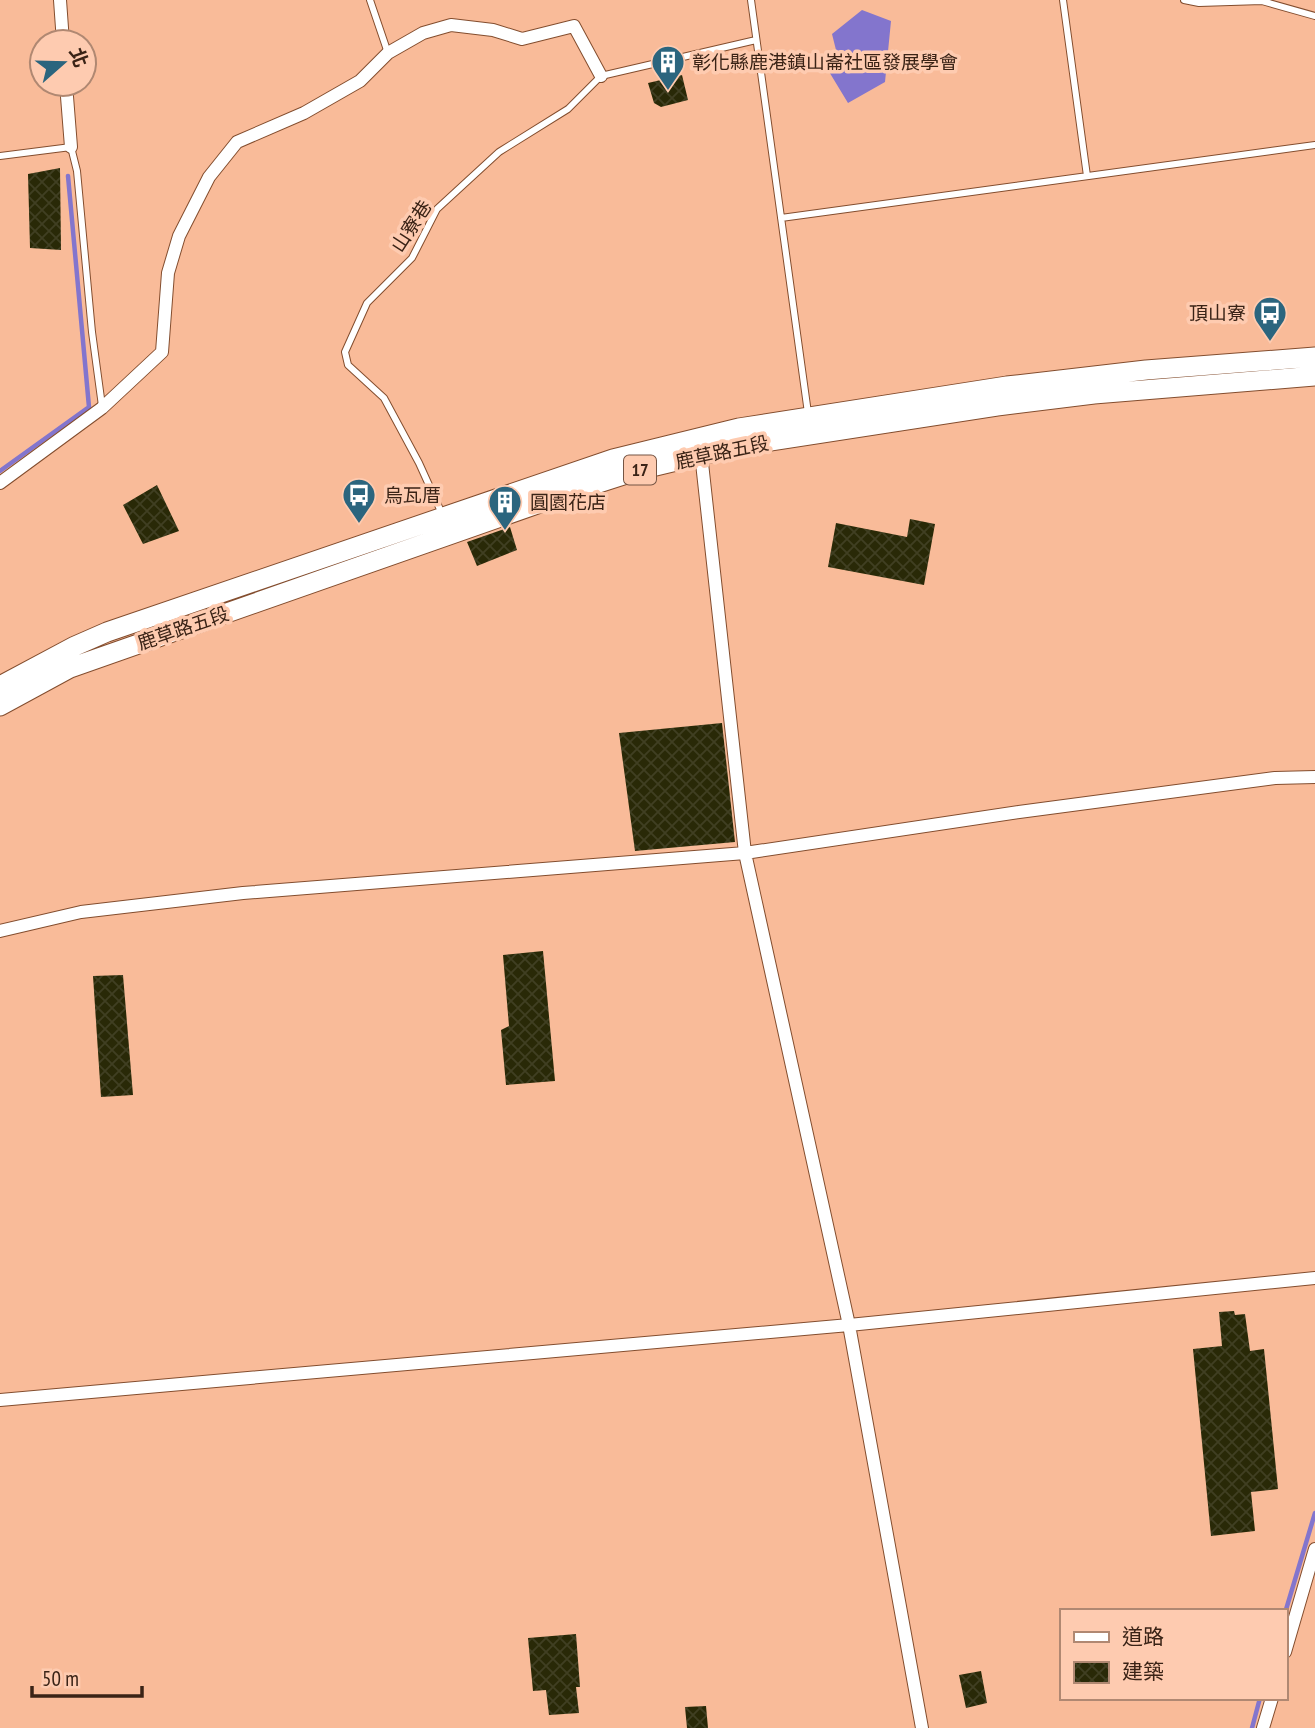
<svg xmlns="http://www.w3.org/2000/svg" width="1315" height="1728" font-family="'PT Sans Narrow','Noto Sans TC',sans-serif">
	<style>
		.water { fill: #8375cd }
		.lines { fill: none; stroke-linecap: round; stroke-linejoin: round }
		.stream { stroke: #8375cd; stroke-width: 4.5 }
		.building { fill: url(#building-cross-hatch) }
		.lane-casing { stroke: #834d2e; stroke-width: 8 }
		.street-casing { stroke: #834d2e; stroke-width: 14 }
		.primary-casing { stroke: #834d2e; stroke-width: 21 }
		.lane { stroke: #fff; stroke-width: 6 }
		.street { stroke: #fff; stroke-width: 12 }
		.primary { stroke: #fff; stroke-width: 19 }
		.labels { text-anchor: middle; stroke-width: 7; stroke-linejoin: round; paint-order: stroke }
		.shield { fill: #fecbb0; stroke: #755544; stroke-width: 2 }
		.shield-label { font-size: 18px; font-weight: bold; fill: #3a2316 }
		.poi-label { font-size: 19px; fill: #3a2316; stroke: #fecbb0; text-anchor: start }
		.street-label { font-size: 19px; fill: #3a2316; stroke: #fecbb0 }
	</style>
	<defs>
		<pattern id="building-cross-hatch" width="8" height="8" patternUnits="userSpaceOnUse" patternTransform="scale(1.75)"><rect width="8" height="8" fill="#292907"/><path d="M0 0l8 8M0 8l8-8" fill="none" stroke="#403f22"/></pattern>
	</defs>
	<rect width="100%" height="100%" fill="#f9bb99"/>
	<path class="water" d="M862 10 891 21 885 82 848 103 828 70 838 58 832 34Z"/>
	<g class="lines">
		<path class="stream" d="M0 471 89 407 68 176
			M1285 1613 1315 1513
			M1252 1728 1260 1698"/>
	</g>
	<path class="building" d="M682 75 688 100 661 107 654 103 648 83Z
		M60 168 61 250 30 248 28 174Z
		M157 485 179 531 143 544 123 505Z
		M910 519 935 524 924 585 828 567 836 523 907 537Z
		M510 527 517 550 477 566 467 542Z
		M722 723 735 842 635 851 619 733Z
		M543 951 555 1081 506 1085 501 1030 509 1026 503 955Z
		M123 975 133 1095 101 1097 93 976Z
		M1234 1311 1235 1315 1245 1314 1250 1351 1264 1349 1278 1489 1251 1492 1255 1531 1211 1536 1193 1349 1222 1346 1219 1312Z
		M576 1634 580 1687H576L579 1713 549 1715 546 1690 533 1691 528 1638Z
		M981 1671 987 1703 966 1708 959 1675Z
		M706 1706 708 1728H687L685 1707Z"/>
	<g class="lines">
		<defs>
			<path id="lane" d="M370 0 388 53
				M751 0 808 413
				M1063 0 1087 176
				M1184 0 1199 3 1262 1 1315 16
				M0 156 71 147 77 171 92 332 102 406
				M781 218 1315 145
				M443 516 419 463 384 398 348 365 345 352 367 303 412 258 437 209 499 152 568 109 601 76 756 40"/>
			<path id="street" d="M60 0 63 42
				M66 84 71 147
				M701 454 745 853 849 1325 922 1728
				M0 483 102 408 162 352 168 273 179 236 209 177 237 142 304 113 360 81 388 53 423 33 451 25 493 30 522 39 574 26 601 76
				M0 931 81 912 243 893 745 853 1019 812 1275 778 1315 777
				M0 1400 849 1325 1315 1278
				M1285 1652 1315 1549
				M1263 1728 1272 1698"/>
			<path id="primary" d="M0 686 75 646 107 632 613 459 739 428 1007 386 1146 370 1315 357
				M0 706 70 668 580 489 639 470 739 446 997 406 1094 394 1315 376"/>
		</defs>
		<use href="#lane" class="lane-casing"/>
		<use href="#street" class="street-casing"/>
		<use href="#primary" class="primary-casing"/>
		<use href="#lane" class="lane"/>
		<use href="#street" class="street"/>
		<use href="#primary" class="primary"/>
	</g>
	<defs>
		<symbol id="building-pin" viewBox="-11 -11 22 30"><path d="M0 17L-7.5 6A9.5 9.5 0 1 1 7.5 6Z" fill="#2b657e" stroke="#fecbb0"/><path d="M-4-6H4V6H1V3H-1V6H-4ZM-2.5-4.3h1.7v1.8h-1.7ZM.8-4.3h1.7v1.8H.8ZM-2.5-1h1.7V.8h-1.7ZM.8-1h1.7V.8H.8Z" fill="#fff"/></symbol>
		<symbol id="bus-pin" viewBox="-11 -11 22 30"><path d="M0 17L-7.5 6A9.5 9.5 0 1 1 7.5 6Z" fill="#2b657e" stroke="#fecbb0"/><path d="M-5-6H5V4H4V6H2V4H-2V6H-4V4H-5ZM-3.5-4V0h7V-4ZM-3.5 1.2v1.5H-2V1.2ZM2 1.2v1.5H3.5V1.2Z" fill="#fff"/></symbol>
	</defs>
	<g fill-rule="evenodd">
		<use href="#building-pin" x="649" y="43" width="38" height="52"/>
		<use href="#bus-pin" x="1251" y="294" width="38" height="52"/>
		<use href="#bus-pin" x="340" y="476" width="38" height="52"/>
		<use href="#building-pin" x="486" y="483" width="38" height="52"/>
	</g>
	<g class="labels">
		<rect class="shield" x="624" y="455.5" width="32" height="29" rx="5"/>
		<g class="shield-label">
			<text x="640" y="476">17</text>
		</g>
		<g class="poi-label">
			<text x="692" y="69">彰化縣鹿港鎮山崙社區發展學會</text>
			<text x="1246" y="320" text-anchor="end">頂山寮</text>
			<text x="384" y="502">烏瓦厝</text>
			<text x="530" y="509">圓園花店</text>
		</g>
		<g class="street-label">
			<text transform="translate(411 226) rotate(-57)" y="7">山寮巷</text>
			<text transform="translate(722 452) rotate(-12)" y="7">鹿草路五段</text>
			<text transform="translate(183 628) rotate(-19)" y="7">鹿草路五段</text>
		</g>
	</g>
	<rect x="1060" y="1609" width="228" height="91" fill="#fecbb0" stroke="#b08872" stroke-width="2"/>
	<rect x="1074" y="1632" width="35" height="10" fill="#ffffff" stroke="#b08872" stroke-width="2"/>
	<text x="1122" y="1644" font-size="21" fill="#3a2316">道路</text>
	<rect x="1074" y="1662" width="35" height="21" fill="url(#building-cross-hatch)" stroke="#b08872" stroke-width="2"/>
	<text x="1122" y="1679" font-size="21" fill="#3a2316">建築</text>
	<g transform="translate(63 63) rotate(70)"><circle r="33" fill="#fecbb0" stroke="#b08872" stroke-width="2"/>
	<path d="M0-5L12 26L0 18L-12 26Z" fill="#2b657e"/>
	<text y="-10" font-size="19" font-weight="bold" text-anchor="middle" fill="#3a2316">北</text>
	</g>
	<path d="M32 1686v10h110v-10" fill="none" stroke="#3a2316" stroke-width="3.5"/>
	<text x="42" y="1686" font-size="21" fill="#3a2316" stroke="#fecbb0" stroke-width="5" paint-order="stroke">50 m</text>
</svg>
